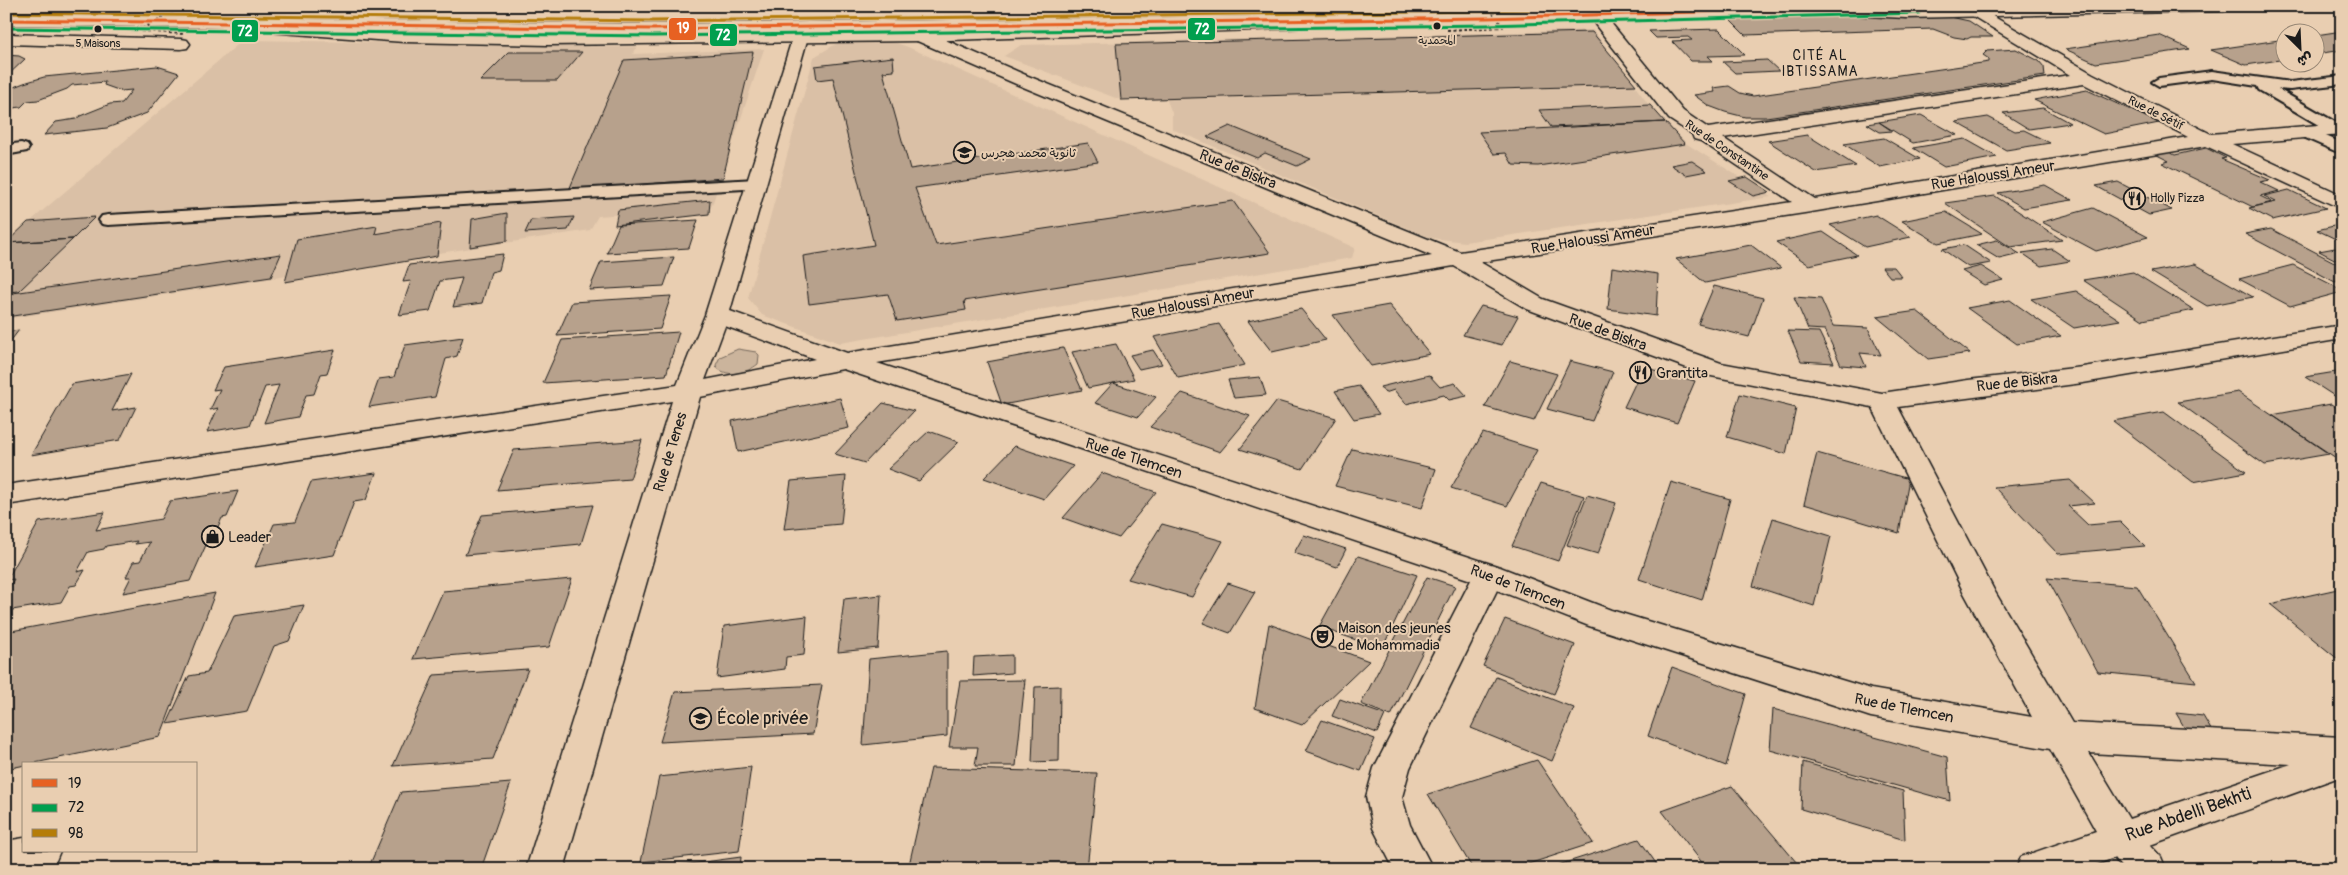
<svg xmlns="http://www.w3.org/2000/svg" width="2348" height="875" font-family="Pangolin,'Playpen Sans Arabic',sans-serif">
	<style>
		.built { fill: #dac0a6 }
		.green { fill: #cbb49c; stroke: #74685c }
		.building { fill: #b7a18c; stroke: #1c1c1c }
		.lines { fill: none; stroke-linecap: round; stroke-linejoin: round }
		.lane-casing { stroke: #1c1c1c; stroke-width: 4 }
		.street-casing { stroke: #1c1c1c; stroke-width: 3 }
		.secondary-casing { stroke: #1c1c1c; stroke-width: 3 }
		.highway-casing { stroke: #1c1c1c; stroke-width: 3 }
		.lane { fill: #e9ceb1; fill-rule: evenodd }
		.street { fill: #e9ceb1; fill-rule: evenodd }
		.secondary { fill: #e9ceb1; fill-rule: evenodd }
		.highway { fill: #e9ceb1; fill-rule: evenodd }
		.path-bridge { stroke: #1c1c1c; stroke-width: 2; stroke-dasharray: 3 2.5; stroke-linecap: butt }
		.bus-1-casing { stroke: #e9ceb1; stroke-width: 5.5 }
		.bus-2-casing { stroke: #e9ceb1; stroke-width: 5.5 }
		.bus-3-casing { stroke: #e9ceb1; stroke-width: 5.5 }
		.bus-1 { stroke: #e76122; stroke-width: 3 }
		.bus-2 { stroke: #019f4e; stroke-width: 3 }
		.bus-3 { stroke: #b57d08; stroke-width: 3 }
		.bus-dot { fill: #1c1c1c; stroke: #e9ceb1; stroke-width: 2 }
		.labels { text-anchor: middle; stroke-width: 4; stroke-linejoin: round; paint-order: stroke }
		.far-bus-label { font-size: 11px; fill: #1c1c1c; stroke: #e9ceb1 }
		.far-street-label { font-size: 12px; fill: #1c1c1c; stroke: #e9ceb1 }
		.far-poi-label { font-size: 12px; fill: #1c1c1c; stroke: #e9ceb1; text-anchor: start }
		.far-neighbourhood-label { font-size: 14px; letter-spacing: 1px; fill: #1c1c1c; stroke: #e9ceb1 }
		.street-label { font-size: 15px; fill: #1c1c1c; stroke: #e9ceb1 }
		.poi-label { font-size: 15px; fill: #1c1c1c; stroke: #e9ceb1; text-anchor: start }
		.near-poi-label { font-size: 18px; fill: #1c1c1c; stroke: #e9ceb1; text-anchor: start }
		.near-street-label { font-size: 18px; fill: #1c1c1c; stroke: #e9ceb1 }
		.line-badge { stroke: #e9ceb1; stroke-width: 2 }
		.badge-label { font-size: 14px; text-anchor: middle; font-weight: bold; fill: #fff }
	</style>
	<rect width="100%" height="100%" fill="#e9ceb1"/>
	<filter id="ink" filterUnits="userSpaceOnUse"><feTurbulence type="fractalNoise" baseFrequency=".02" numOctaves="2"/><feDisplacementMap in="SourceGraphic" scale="10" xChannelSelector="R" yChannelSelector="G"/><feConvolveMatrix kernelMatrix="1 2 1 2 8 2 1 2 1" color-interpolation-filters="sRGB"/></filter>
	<g filter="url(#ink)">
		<path class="built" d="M1593 30 1649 105 1687 144 1771 197 1465 242 1431 238 1172 129V113L1166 98 1121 100 1004 56 1021 45Z
			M243 40 637 47 633 54 764 49 711 208 598 216 590 230 6 319V242Z
			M856 40H888L908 47 1355 248 1352 258 840 343 762 315 748 298 814 57 836 44Z"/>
		<path class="green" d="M738 349 756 352 759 355 758 364C747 373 729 378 717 368L716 365 720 357Z"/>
		<path class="building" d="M1922 13 1936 14 1969 21 1993 37H1971L1967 39 1954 37 1933 29 1745 35 1729 19Z
			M1719 29 1745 55 1708 56 1713 61H1691L1672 41 1692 40 1688 37 1656 38 1649 31Z
			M2342 31V50L2316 54V35Z
			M1592 32 1636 85 1121 100 1116 44Z
			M2159 35 2190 49 2096 63 2065 49Z
			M2286 39V59L2246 65 2211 50Z
			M2016 49 2039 61 2044 67 2045 76 1766 117H1745L1725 112 1709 106 1694 95 1715 92 1713 88 1729 86 1740 93 1753 96 1989 62V59L1983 55 1987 51Z
			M509 52H582L557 81H480Z
			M753 52 723 178 569 190 624 60Z
			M6 55 19 56 25 59 6 77Z
			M893 57 894 71 883 72 910 169 1088 143 1098 162 915 188 936 245 1233 201 1270 253 964 301 966 310 897 321 888 294 809 304 803 256 874 245 833 78 817 80 815 66Z
			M1767 60 1779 71 1735 73 1723 62Z
			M157 66 179 73 147 113 107 128 44 135 56 122 76 119 80 116 110 104 122 103 132 90 121 91 104 85 105 82 72 85 67 89 38 100 27 101 21 107 6 109V90L24 83 44 77Z
			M2087 90 2159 123 2104 134 2034 100Z
			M1650 105 1665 122 1551 127 1539 110Z
			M2043 108 2070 123 2029 129 2003 113Z
			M1921 115 1957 135 1913 143 1879 122Z
			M1988 117 2015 131 2024 130 2050 143 2006 150 1956 122Z
			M1665 122 1685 144 1538 166 1513 165 1506 153 1494 154 1479 132Z
			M1879 122 1892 131 1880 132 1867 124Z
			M1230 126 1311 159 1297 166 1265 153 1257 158 1207 137Z
			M1807 135 1856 166 1816 172 1768 141Z
			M1884 138 1920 159 1880 167 1844 144Z
			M1965 139 1997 157 1944 167 1913 148Z
			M2206 148 2226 158 2221 159 2270 180 2260 182 2279 191 2260 196 2272 202 2253 207 2162 163 2169 161 2155 154 2167 151 2175 155Z
			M1692 161 1707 171 1686 175 1671 165Z
			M1747 177 1770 192 1753 196 1729 181Z
			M2118 182 2172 210 2149 215 2096 186Z
			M2045 185 2072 200 2024 208 1998 193Z
			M2289 190 2326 208 2272 220 2249 208 2276 202 2264 196Z
			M1995 196 2062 240 2010 247 1945 203Z
			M710 200 709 214 615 225 618 210Z
			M2093 208 2148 237 2096 251 2042 222Z
			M1946 212 1982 234 1938 243 1902 221Z
			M507 213V241L470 247 472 219Z
			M1876 215 1911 237 1865 247 1830 225Z
			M95 217 73 239 6 243 28 222Z
			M574 217 568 230 525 233 531 220Z
			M698 220 689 248 607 253 619 225Z
			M441 223 437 256 285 282 297 239 377 226 375 234Z
			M2342 224V242L2317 230Z
			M2271 229 2342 266V280L2335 282 2245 234Z
			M1823 232 1857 255 1809 265 1776 242Z
			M73 239 19 291 6 292V243Z
			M1997 240 2020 254 1999 259 1976 245Z
			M1751 245 1781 268 1705 283 1676 259Z
			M1964 245 1991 263 1968 267 1942 249Z
			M2335 248 2342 251V263L2319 251Z
			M2052 249 2070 261 2041 266 2022 253Z
			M281 254 271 277 6 317V294Z
			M503 254 499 270 491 272 482 303 453 307 462 278 440 281 430 311 399 315 411 281 403 282 409 265Z
			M674 257 664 286 589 290 601 262Z
			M2195 264 2253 297 2207 306 2151 272Z
			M2293 265 2342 290V292L2290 306 2239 279Z
			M1981 266 2003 280 1984 285 1962 271Z
			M1612 267 1658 274 1656 316 1608 309Z
			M1882 267H1894L1902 277H1890Z
			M2133 272 2194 310 2143 320 2083 280Z
			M1714 286 1763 298 1749 337 1698 324Z
			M2076 291 2120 320 2074 328 2031 299Z
			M671 296 660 329 557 336 572 302Z
			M1794 297 1821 299 1833 326 1868 328 1881 355 1860 353 1866 367 1841 365 1825 330 1808 329Z
			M2010 300 2061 336 2017 344 1967 308Z
			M1389 305 1430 354 1371 366 1333 315Z
			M1481 306 1518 316 1502 345 1463 335Z
			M1301 309 1326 340 1272 352 1248 321Z
			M1917 311 1970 353 1928 359 1877 317Z
			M1219 324 1245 365 1178 378 1154 337Z
			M19 330 6 347V332Z
			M1788 331 1819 332 1834 363 1801 361Z
			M679 332 666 375 543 383 562 340Z
			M463 337 457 356 446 359 435 397 369 407 379 379 394 377 405 345Z
			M1116 344 1134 379 1088 388 1072 352Z
			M1063 348 1082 390 1002 405 987 362Z
			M335 350 327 373 321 374 314 394 306 395 298 417 264 423 279 385 265 387 250 425 207 432 218 408 210 410 220 389 213 390 224 367Z
			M1153 350 1162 364 1139 369 1130 355Z
			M1510 361 1557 374 1534 421 1485 407Z
			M1570 361 1613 372 1592 421 1547 409Z
			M1643 367 1695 381 1677 423 1624 407Z
			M2342 371V401L2305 377Z
			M131 374 112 411 136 407 120 440 31 455 72 384Z
			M1429 375 1440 387 1455 383 1467 396 1449 400 1444 395 1406 404 1394 390 1385 393 1380 387Z
			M1260 377 1266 395 1234 398 1228 380Z
			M1113 383 1156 397 1138 417 1095 403Z
			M1359 386 1379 414 1354 419 1335 391Z
			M2238 392 2329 454 2265 465 2178 402Z
			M1182 393 1250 416 1220 452 1150 427Z
			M1740 394 1796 408 1786 454 1727 437Z
			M840 398 849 428 738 452 732 421Z
			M1277 401 1336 418 1302 469 1240 449Z
			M883 403 914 411 865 463 835 454Z
			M2331 404 2342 411V462L2272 415Z
			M2164 412 2246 472 2193 482 2113 421Z
			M929 431 959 442 919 481 888 469Z
			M1483 433 1537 450 1507 506 1451 488Z
			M642 440 630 479 497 490 514 450Z
			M1015 446 1073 466 1044 499 984 478Z
			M1352 449 1436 469 1422 508 1335 486Z
			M1817 453 1909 479 1899 533 1804 504Z
			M376 473 366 500 354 502 334 555 255 567 274 524 295 522 311 482Z
			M1102 473 1156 492 1119 538 1063 518Z
			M846 476 841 524 784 529 791 481Z
			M2070 480 2095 503 2068 506 2088 525 2121 522 2145 546 2058 554 1994 487Z
			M1671 482 1730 499 1702 600 1639 579Z
			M1541 483 1584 496 1558 561 1512 546Z
			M238 491 227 517 222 518 210 544 206 545 190 581 123 593 131 577H126L133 562 140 561 150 542 135 544 137 541 106 546 104 549 88 552 77 572 85 570 76 585 70 586 61 602 6 611V593L14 579 7 580 39 522 105 512 96 530 161 519 170 501Z
			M1587 495 1616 503 1598 554 1567 545Z
			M593 505 581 544 465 555 482 515Z
			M1773 518 1831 536 1814 606 1753 586Z
			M1162 524 1223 541 1192 597 1128 579Z
			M1304 535 1346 549 1337 567 1294 553Z
			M1358 556 1417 575 1382 649 1319 627Z
			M1427 577 1455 586 1391 716 1361 704Z
			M2047 578 2137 586 2196 682 2098 672Z
			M572 579 549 647 413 659 443 591Z
			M1228 583 1255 592 1230 633 1203 623Z
			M2342 588V660H2339L2270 604Z
			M215 593 160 737 6 769V632Z
			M881 595 878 648 838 652 844 599Z
			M304 605 289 641 274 646 247 711 167 724 189 676 207 673 234 616Z
			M807 616 804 655 786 657 785 669 717 678 724 626Z
			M1505 619 1575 645 1554 694 1483 666Z
			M1269 624 1369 661 1302 725 1255 708Z
			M947 651V736L863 745 869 659Z
			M1012 655V673L973 676 974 657Z
			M1672 667 1746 694 1726 766 1648 736Z
			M528 669 493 759 393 766 434 675Z
			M1496 677 1574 708 1552 761 1471 728Z
			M1025 680 1016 766H975L978 747H949L960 681Z
			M822 685 813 734 660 742 675 692Z
			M1060 686 1059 761 1032 762 1035 687Z
			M1340 699 1385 715 1377 733 1332 716Z
			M1773 709 1947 757 1950 801 1770 750Z
			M2176 713 2203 716 2217 740 2190 737Z
			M1322 720 1375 739 1361 771 1306 751Z
			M1537 760 1593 843 1513 869H1473L1428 794Z
			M1803 762 1903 791 1905 840 1801 809Z
			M751 767 739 851 641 862 659 777Z
			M931 768 1097 773 1087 869 909 865Z
			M511 783 481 869H368L401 792Z
			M1732 786 1797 863 1782 869H1707L1662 811Z
			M1639 839 1660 869H1546Z
			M741 857 740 869H653Z"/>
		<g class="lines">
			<defs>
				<path id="lane" d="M2212 71 2290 82 2342 76V84L2290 90 2278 89 2342 126V134L2332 133 2259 90 2257 86 2212 79 2159 86 2152 82 2159 78Z
					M2307 128 2342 143V154L2301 136 2299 133Z
					M21 143 27 145 29 148 27 151 6 155V145Z
					M756 179 762 180 765 184 762 188 108 225 102 224 99 220 102 216 108 215Z"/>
				<path id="street" d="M1977 7 2093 74 2211 134 2342 123V135L2232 144 2342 195V209L2206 146 1811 212 1480 262 1543 299 1721 363 1882 393 1968 380 2083 367 2342 325V339L2083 383 1898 407 1995 592 2072 723 2342 737V776L2150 845 2161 857 2166 869H2123L2114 858 2084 869H2016L2021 857 2096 831 2050 749 1871 717 1589 626 1497 590 1410 768 1402 797 1410 825 1433 869H1394L1373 828 1366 797 1374 768 1471 580 843 369 700 397 564 869H526L672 401 6 505V485L677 385 705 315 794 33H806L808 37 730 311 847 353 1432 256 1016 84 915 40 913 36 915 32H927L1028 76 1460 252 1792 202 1701 141 1694 139 1692 134 1669 119 1590 18 1588 15 1590 12H1602L1683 111 1708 128 2070 75 1971 15 1969 12 1971 9ZM2084 84 2188 137 1815 199 1723 138ZM1454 266 1527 309 1706 375 1872 407 1964 593 2032 717 1871 689 1611 610 1500 567 877 363ZM725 326 815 359 705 380ZM2089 753 2291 764 2129 819Z
					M6 34 181 39 187 40 190 44 187 48 181 49 6 44Z
					M24 838V851H60L55 863 37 869H6V841Z"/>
				<path id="secondary" d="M1680 6 1670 12 1662 7V6Z
					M1830 6 1906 8 2232 6 2224 11 1906 18 1825 14 1823 11Z
					M1307 19 1313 20 1315 24 1313 28 921 41 548 45 404 42 253 31 247 30 245 26 247 22 253 21 404 32 548 35 921 31Z"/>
				<path id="highway" d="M1734 6H1927L1919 11 1486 23 653 34 6 25V15L653 24 1486 13Z"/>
			</defs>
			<use href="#lane" class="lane-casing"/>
			<use href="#street" class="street-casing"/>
			<use href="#secondary" class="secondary-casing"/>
			<use href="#highway" class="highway-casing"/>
			<use href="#lane" class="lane"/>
			<use href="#street" class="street"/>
			<use href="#secondary" class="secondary"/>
			<use href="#highway" class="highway"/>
			<path class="path-bridge" d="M183 6 138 31 185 34
				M1447 30 1503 27 1488 6"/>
			<defs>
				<path id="bus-1" d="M6 20 653 29 1486 18 1910 6"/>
				<path id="bus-2" d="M6 28 653 36 1486 25 1919 13"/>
				<path id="bus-3" d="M6 13 653 21 1486 11 1639 6"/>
			</defs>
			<use href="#bus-1" class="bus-1-casing"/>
			<use href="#bus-2" class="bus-2-casing"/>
			<use href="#bus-3" class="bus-3-casing"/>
			<use href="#bus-1" class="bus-1"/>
			<use href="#bus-2" class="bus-2"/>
			<use href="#bus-3" class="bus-3"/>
		</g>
	</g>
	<defs>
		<symbol id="school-ring" viewBox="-11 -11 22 22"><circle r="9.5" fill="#e9ceb1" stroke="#1c1c1c" stroke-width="1.5"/><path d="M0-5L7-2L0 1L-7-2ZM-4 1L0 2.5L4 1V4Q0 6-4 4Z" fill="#1c1c1c"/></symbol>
		<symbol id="restaurant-ring" viewBox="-11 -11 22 22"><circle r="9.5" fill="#e9ceb1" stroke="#1c1c1c" stroke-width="1.5"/><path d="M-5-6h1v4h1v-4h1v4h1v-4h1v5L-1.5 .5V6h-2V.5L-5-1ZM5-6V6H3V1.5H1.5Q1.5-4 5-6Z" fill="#1c1c1c"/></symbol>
		<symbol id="shop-ring" viewBox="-11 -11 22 22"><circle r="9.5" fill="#e9ceb1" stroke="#1c1c1c" stroke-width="1.5"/><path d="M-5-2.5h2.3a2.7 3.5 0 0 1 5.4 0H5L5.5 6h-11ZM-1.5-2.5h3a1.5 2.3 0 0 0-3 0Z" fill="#1c1c1c"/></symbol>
		<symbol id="theatre-ring" viewBox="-11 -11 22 22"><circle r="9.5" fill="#e9ceb1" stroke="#1c1c1c" stroke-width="1.5"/><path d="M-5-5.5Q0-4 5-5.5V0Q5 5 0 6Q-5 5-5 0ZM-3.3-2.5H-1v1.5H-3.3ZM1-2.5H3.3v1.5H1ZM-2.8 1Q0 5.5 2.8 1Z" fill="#1c1c1c"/></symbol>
		<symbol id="university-ring" viewBox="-11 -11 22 22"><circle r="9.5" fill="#e9ceb1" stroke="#1c1c1c" stroke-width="1.5"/><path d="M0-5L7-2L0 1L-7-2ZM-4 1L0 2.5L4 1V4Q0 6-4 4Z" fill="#1c1c1c"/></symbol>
	</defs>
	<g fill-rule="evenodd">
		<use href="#school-ring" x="952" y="140" width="25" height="25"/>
		<use href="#restaurant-ring" x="2122" y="186" width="25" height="25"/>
		<use href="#restaurant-ring" x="1628" y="360" width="25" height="25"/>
		<use href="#shop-ring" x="200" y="524" width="25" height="25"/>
		<use href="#theatre-ring" x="1310" y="624" width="25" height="25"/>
		<use href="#university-ring" x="688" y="706" width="25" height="25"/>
	</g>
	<g class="bus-dot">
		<circle cx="1437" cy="26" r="4.5"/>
		<circle cx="98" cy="29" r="4.5"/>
	</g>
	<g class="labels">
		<g class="far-bus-label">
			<text x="1437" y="44">المحمدية</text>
			<text x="98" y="47">5 Maisons</text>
		</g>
		<g class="far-street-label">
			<text transform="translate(2156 113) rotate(27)" y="4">Rue de Sétif</text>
			<text transform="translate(1727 150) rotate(34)" y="4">Rue de Constantine</text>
		</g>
		<g class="far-poi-label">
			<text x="981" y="157">ثانوية محمد هجرس</text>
			<text x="2150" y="202">Holly Pizza</text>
		</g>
		<g class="far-neighbourhood-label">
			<text x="1820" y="60">CITÉ AL<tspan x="1820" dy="16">IBTISSAMA</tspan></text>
		</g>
		<g class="street-label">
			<text transform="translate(1238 169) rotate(22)" y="5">Rue de Biskra</text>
			<text transform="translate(1993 175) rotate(-9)" y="5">Rue Haloussi Ameur</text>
			<text transform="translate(1593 239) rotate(-9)" y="5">Rue Haloussi Ameur</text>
			<text transform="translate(1193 303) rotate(-10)" y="5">Rue Haloussi Ameur</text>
			<text transform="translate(1608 332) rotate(20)" y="5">Rue de Biskra</text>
			<text transform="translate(2017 382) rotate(-6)" y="5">Rue de Biskra</text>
			<text transform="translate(670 452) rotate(-73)" y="5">Rue de Tenes</text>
			<text transform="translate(1134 458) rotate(18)" y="5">Rue de Tlemcen</text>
			<text transform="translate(1518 587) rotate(21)" y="5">Rue de Tlemcen</text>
			<text transform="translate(1904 708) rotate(11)" y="5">Rue de Tlemcen</text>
		</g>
		<g class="poi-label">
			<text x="1656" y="378">Grantita</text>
			<text x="228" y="542">Leader</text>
			<text x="1338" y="633">Maison des jeunes<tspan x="1338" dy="17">de Mohammadia</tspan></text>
		</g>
		<g class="near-poi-label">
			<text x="717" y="724">École privée</text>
		</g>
		<g class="near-street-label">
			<text transform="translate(2188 814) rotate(-19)" y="6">Rue Abdelli Bekhti</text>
		</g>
	</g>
	<g class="line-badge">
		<rect x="668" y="17" width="29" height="24" rx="5" fill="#e76122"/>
		<rect x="1187" y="17" width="29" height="24" rx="5" fill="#019f4e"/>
		<rect x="231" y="19" width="28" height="24" rx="5" fill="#019f4e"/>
		<rect x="709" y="23" width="29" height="24" rx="5" fill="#019f4e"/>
	</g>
	<g class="badge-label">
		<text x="683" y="33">19</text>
		<text x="1202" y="34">72</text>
		<text x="245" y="36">72</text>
		<text x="723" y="40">72</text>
	</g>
	<rect width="2348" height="875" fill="none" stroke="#e9ceb1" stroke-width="25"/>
	<rect x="12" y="12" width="2323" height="850" fill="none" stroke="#1c1c1c" stroke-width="2" filter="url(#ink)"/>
	<rect x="22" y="762" width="175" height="90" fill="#e9ceb1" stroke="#978775"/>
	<rect x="32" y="779" width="25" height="8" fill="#e76122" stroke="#978775"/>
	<text x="68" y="788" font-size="15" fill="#1c1c1c">19</text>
	<rect x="32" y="804" width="25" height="8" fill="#019f4e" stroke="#978775"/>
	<text x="68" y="812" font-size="15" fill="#1c1c1c">72</text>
	<rect x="32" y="829" width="25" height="8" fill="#b57d08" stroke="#978775"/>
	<text x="68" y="838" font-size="15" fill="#1c1c1c">98</text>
	<g transform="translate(2300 48) rotate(156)"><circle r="24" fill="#e9ceb1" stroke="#978775"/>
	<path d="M0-4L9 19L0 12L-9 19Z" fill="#1c1c1c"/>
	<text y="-8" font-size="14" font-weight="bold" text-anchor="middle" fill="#1c1c1c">ش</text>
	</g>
</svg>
